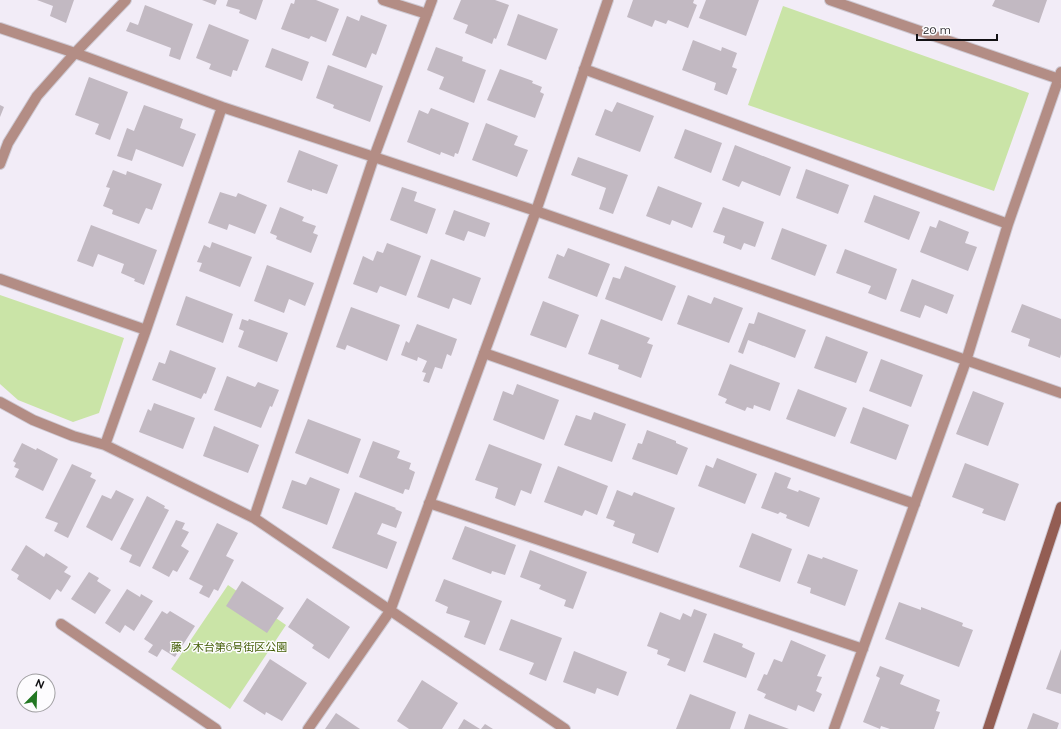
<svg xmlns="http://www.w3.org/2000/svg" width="1061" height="729" font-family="Raleway,'Noto Sans JP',sans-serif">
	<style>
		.green { fill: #cae4a7 }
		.building { fill: #c2b9c2 }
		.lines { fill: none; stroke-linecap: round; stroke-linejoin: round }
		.street-casing { stroke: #cec9d3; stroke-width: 12 }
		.secondary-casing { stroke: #cec9d3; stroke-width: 12 }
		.street { stroke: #b38d85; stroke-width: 10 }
		.secondary { stroke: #935d53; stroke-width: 10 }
		.labels { text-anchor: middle; stroke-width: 3; stroke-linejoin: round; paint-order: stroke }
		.park-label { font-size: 11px; fill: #425d05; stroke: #fdfcfe }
	</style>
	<rect width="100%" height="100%" fill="#f2ecf7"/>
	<path class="green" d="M783 6 1029 93 994 191 748 105Z
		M0 295 124 338 99 413 73 422 18 400 0 384Z
		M228 585 286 625 230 709 171 669Z"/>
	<path class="building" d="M37 0H74L66 23 50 16 53 6Z
		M202 0H217L215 5Z
		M228 0H263L256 20 239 13 240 10 226 6Z
		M295 0H316L339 9 326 42 311 36 309 39 281 29 291 3 294 4Z
		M461 0H495L509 5 496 39 494 38 492 44 465 33 468 25 453 19Z
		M633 0H694L693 3 697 5 688 28 668 20 666 24 655 20 652 27 627 17Z
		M706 0H759L746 36 699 18Z
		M995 0H1047L1039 23 992 6Z
		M145 5 193 24 180 60 169 56 171 48 126 31 130 22 138 25Z
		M518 14 558 29 546 60 507 45Z
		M361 15 387 25 376 55 372 53 366 68 332 55 347 16 359 21Z
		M209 24 249 40 237 71 233 70 231 77 209 69 211 64 196 58Z
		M693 40 721 51 722 47 737 53 732 67 737 69 727 95 714 90 716 83 682 70Z
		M436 47 463 57 462 61 486 70 474 103 439 89 444 77 427 70Z
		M272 48 309 62 302 81 265 67Z
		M328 65 383 86 370 122 333 108 334 105 316 98Z
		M500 69 533 81 532 83 542 87 540 92 544 94 535 118 487 100Z
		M89 77 128 92 110 140 95 134 99 124 75 115Z
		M617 102 654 116 640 152 595 135 605 109 612 112Z
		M0 105 4 107 0 117Z
		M144 105 183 119 180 128 196 134 183 167 136 149 132 161 117 156 127 128 134 131Z
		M431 108 469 123 458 154 455 153 454 157 441 152 440 155 407 142 419 110 428 114Z
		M486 123 518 136 514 145 528 150 517 177 472 160Z
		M685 129 722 143 711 173 674 158Z
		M735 145 791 167 780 196 742 181 739 187 722 180Z
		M299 150 338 165 327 194 312 189V191L287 182Z
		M578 157 628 175 613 214 599 209 606 188 571 175Z
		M806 169 849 185 838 214 796 198Z
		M113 170 126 175 127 171 162 184 152 210 146 208 139 224 112 214 113 210 103 206 110 188 106 187Z
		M658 186 702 203 692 228 672 220 670 225 646 216Z
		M402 187 417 192 414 201 436 209 427 234 390 220Z
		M220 192 236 197 238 193 267 205 255 234 229 224 227 230 208 223Z
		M874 195 920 212 909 240 864 222Z
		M280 207 304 217 302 221 316 226 313 233 318 235 311 253 276 239 277 236 270 233Z
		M723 207 764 222 755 247 744 243 741 250 723 243 725 236 713 232Z
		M454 210 490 223 485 237 468 231 464 241 445 234Z
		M939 220 969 232 965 243 977 247 968 271 920 252 930 226 936 228Z
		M91 225 157 250 144 285 134 281 135 279 121 273 124 264 98 254 93 267 77 261Z
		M782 228 827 245 815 276 771 259Z
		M212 242 252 257 240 287 199 271 202 263 197 262 204 245 210 248Z
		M387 243 421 256 406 296 380 286 377 293 353 284 363 256 373 261 377 251 383 253Z
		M568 248 610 264 597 297 548 278 557 254 564 257Z
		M845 249 897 269 886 300 868 293 871 286 836 273Z
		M431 259 481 278 471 305 453 298 449 309 417 297Z
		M267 265 314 283 305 306 289 299 284 313 254 301Z
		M625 266 676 286 662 321 605 299 613 277 620 279Z
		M912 279 954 295 947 314 925 305 920 318 900 311Z
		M688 295 711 304 714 297 743 308 729 343 677 324Z
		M186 296 233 314 223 343 176 325Z
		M543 301 579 315 566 348 530 335Z
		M1022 304 1061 319V354L1060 358 1028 346 1030 339 1011 332Z
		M351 307 400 325 387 361 347 345 345 350 336 347Z
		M758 312 806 330 795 358 748 340 743 354 738 352 749 323 754 324Z
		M242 319 248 321 249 319 288 333 277 362 238 347 244 331 239 329Z
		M601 319 650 338 647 343 653 345 641 378 618 369 619 365 588 354Z
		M417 324 457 339 451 356 447 354 442 369 435 367 429 383 423 381 426 373 422 372 427 361 418 357 417 361 401 355 406 341 409 343Z
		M826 336 868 352 856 383 814 368Z
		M170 350 216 368 206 394 204 393 201 399 152 380 159 362 165 364Z
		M881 359 923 375 911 407 869 391Z
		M730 364 780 383 770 411 754 405 753 409 747 407 745 411 725 403 727 399 718 395Z
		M227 376 255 387 258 382 279 390 272 407 270 406 261 428 214 410Z
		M517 384 559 400 544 440 493 420 503 391 513 395Z
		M798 389 847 408 835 437 786 419Z
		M973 391 1004 403 988 446 956 434Z
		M154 403 195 418 183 449 139 432 148 409 151 411Z
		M863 407 909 425 896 460 850 443Z
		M594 412 626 424 612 462 564 445 576 415 591 420Z
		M308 419 361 439 348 474 295 453Z
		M214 426 259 445 248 473 203 456Z
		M647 430 676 441V443L688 448 677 475 632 459 638 443 642 444Z
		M373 441 400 451 397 458 411 463 409 469 415 472 409 490 405 489 403 494 359 477Z
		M22 443 36 450 37 448 58 459 43 491 15 477 19 469 14 467 16 463 13 461Z
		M489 444 542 464 531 494 521 490 515 506 495 498 498 488 475 480Z
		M717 458 757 474 745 504 698 486 706 465 713 468Z
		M965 463 1019 484 1005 521 982 513 984 509 952 497Z
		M72 464 92 473 90 477 96 480 68 538 54 531 58 523 45 518Z
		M558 466 608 486 597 515 585 510 582 516 544 502Z
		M775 472 791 478 787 488 798 492 799 490 820 498 809 527 786 518 787 515 780 512 778 514 761 508Z
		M310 477 340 489 327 525 282 508 292 480 306 485Z
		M116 490 134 499 112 541 86 527 102 495 111 499Z
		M617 490 632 496 634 492 675 508 658 553 632 543 635 534 613 526 615 521 606 518Z
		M355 492 396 508 395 509 402 512 396 528 382 523 377 534 397 542 387 569 332 548Z
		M147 496 165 506 164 508 169 510 140 567 129 562 132 555 120 549Z
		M176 520 185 523 182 529 189 532 181 546 189 551 177 572 173 570 169 577 152 568Z
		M217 523 238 533 226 556 234 560 218 591 214 589 209 598 199 593 203 586 189 579Z
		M465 526 516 545 505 575 492 571 491 574 452 559Z
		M752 533 792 549 780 582 739 567Z
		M26 545 44 557 46 553 68 567 64 572 71 576 61 592 57 589 50 600 17 579 19 575 11 570Z
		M530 550 587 572 573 609 564 606 566 600 539 589 541 585 520 577Z
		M808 554 822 559 823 557 858 570 845 606 810 593 811 588 797 583Z
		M89 572 99 578 97 581 111 590 95 614 71 599Z
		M444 579 502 601 485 645 464 637 470 621 446 613 448 607 435 601Z
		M242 581 284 608 267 633 226 606Z
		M127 589 140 597 141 594 153 601 134 631 125 625 120 633 105 623Z
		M307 598 350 627 329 659 312 648 314 645 288 627Z
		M899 602 921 610V607L963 623 962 626 973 630 959 667 885 639Z
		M694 609 707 614 685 672 667 665 670 659 657 654 658 650 647 646 660 612 680 620 683 613 691 617Z
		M162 611 167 614 170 611 195 626 175 657 162 649 157 657 148 652 153 645 144 639Z
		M511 619 562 638 546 681 529 674 534 663 499 650Z
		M714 633 743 644 742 647 755 653 746 678 703 662Z
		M791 640 826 655 817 676 822 677 816 691 822 694 814 712 798 705 796 711 764 698 766 694 757 690 764 674 767 675 774 659 782 662Z
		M1061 649V694L1046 689Z
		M574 651 627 672 618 696 597 688 595 694 563 682Z
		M270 659 307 683 282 721 266 712 265 715 243 701Z
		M880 666 904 675 900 684 940 700 936 711 940 712 934 729H890L881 726 880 729 863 722 880 678 876 676Z
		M422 680 458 703 442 729H409L397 721Z
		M690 694 736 712 730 729H676Z
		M336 713 360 729H325Z
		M1033 713 1059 723 1057 729H1027Z
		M749 714 789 729H744Z
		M464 719 480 729H458Z
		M485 724 493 729H481Z"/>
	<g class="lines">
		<defs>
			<path id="street" d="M383 0 427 14
				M830 0 1059 79
				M0 28 75 53 222 107 374 157 536 211 1061 393
				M584 69 1008 224
				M0 164 8 143 37 96 75 53 126 0
				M0 279 146 330
				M484 353 915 504
				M0 402 33 420 73 436 105 445 254 518 565 729
				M105 445 146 330 222 107
				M429 503 863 649
				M254 518 374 157 432 0
				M61 624 216 729
				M308 729 390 611 536 211 608 0
				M834 729 966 361 1008 224 1061 72"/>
			<path id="secondary" d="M988 729 1061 507"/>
		</defs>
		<use href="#street" class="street-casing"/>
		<use href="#secondary" class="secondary-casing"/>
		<use href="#street" class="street"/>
		<use href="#secondary" class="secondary"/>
	</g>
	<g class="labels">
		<g class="park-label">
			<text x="229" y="651">藤ノ木台第6号街区公園</text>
		</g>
	</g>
	<g transform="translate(36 693) rotate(23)"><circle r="19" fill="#fdfcfe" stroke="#9f9ea0"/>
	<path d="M0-3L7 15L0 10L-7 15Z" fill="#227722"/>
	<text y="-6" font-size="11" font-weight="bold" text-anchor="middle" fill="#121114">N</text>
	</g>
	<path d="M917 34v6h80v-6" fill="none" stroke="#121114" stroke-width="2"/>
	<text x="923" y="34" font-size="12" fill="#121114" stroke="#fdfcfe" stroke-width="3" paint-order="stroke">20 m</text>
</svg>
